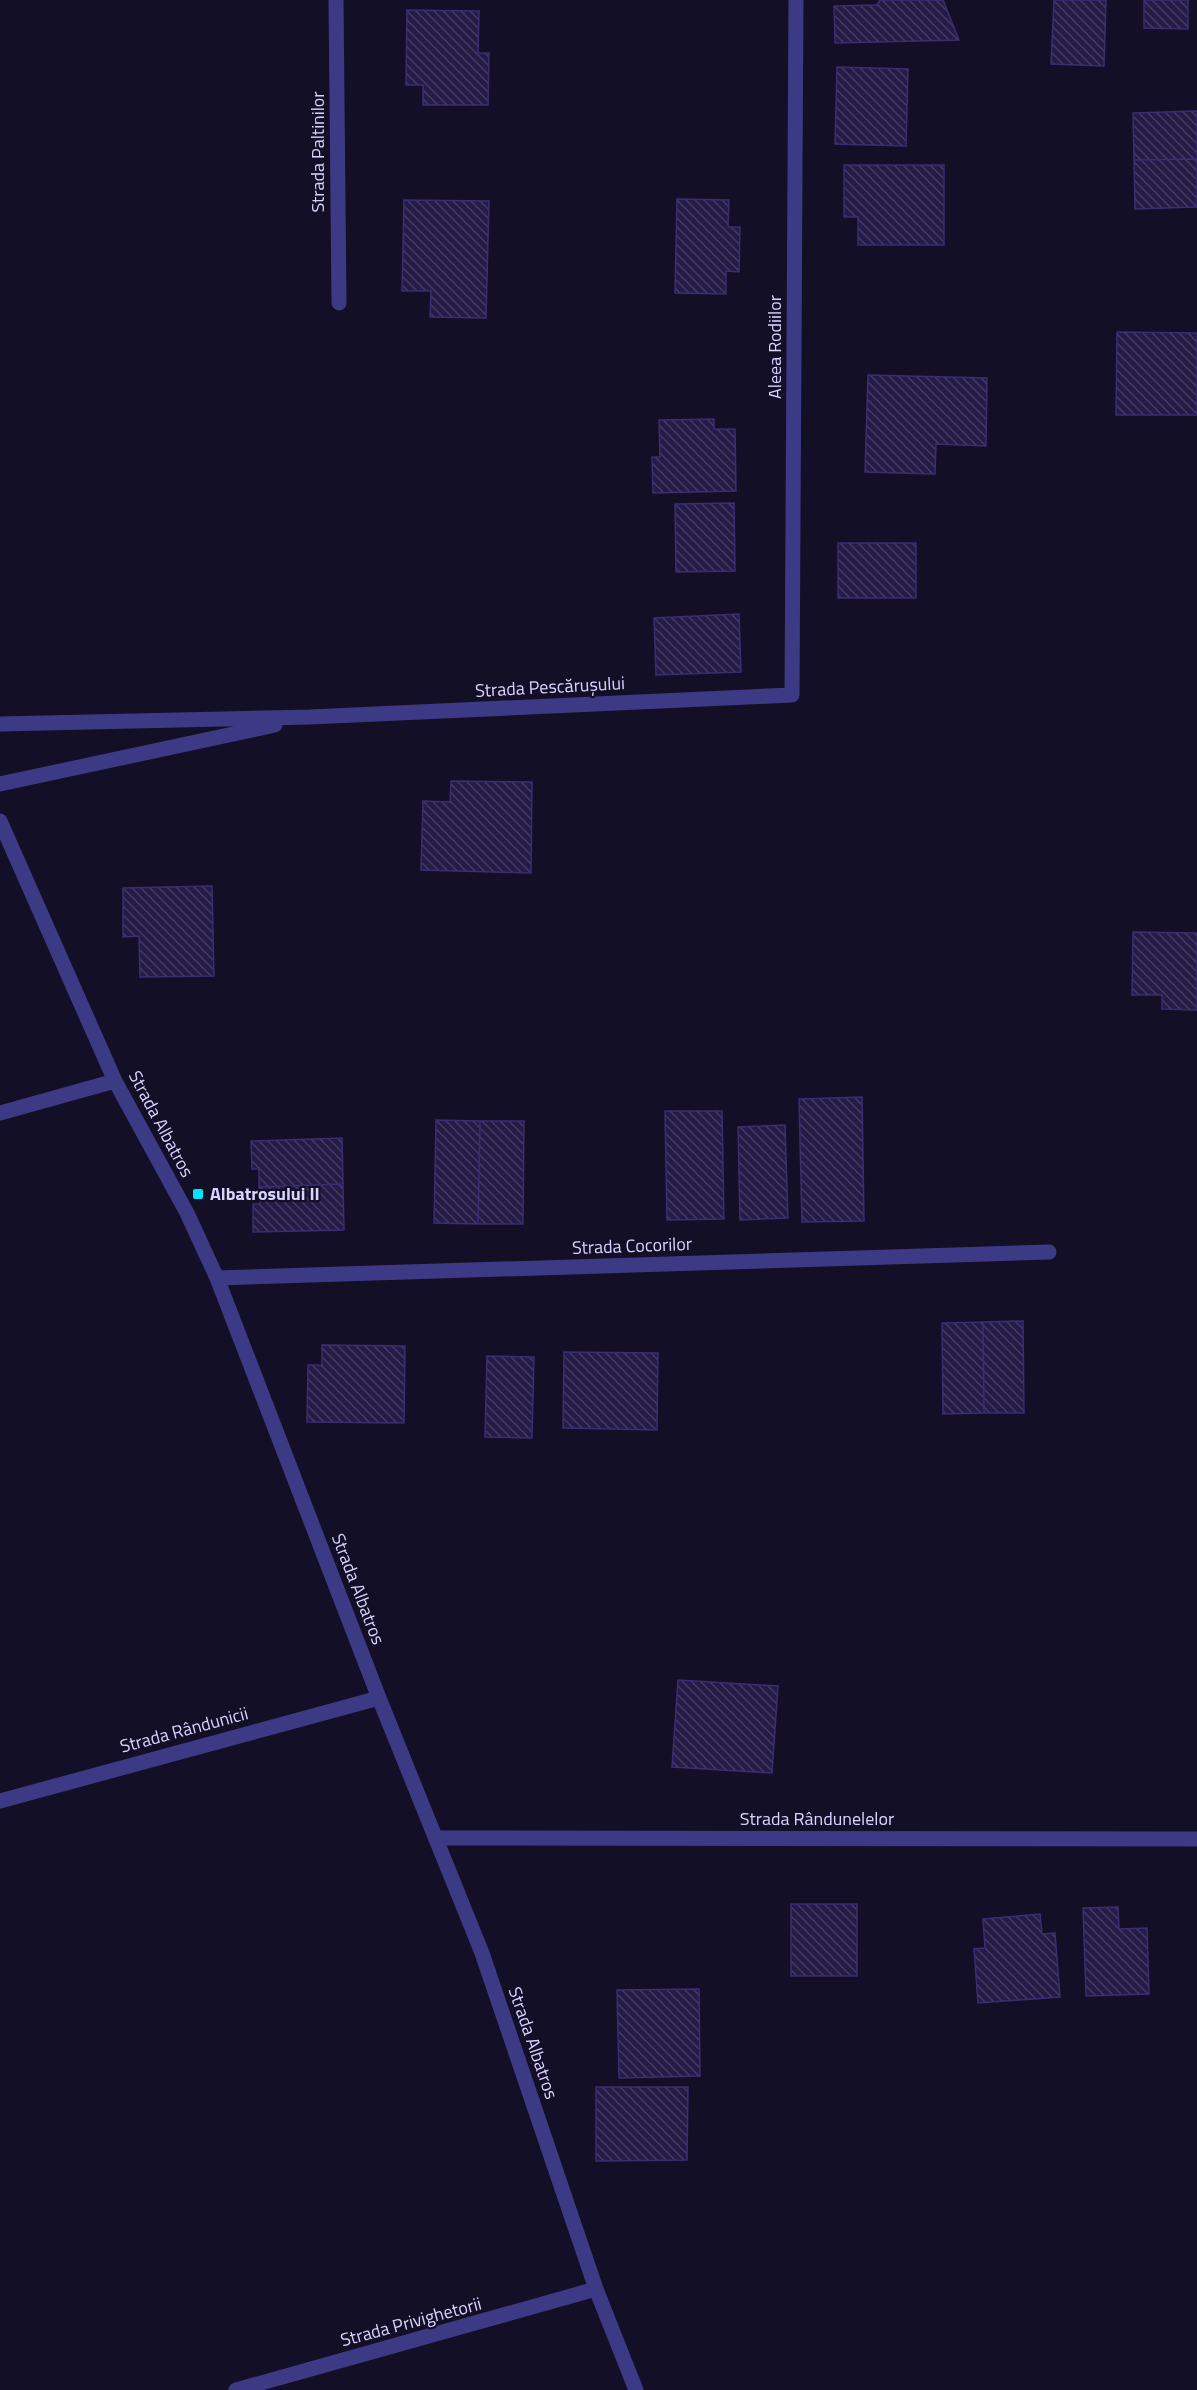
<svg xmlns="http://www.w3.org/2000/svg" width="1197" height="2390" font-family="'Titillium Web',sans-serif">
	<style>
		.building { fill: url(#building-back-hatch); stroke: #3b2d73; stroke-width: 1.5 }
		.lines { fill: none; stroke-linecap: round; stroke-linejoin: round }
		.minor { stroke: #3d3a85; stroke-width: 15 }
		.poi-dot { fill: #00e5ff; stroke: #130f26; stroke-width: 2 }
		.labels { text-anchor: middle; stroke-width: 4.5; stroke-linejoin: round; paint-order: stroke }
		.street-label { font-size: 18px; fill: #d9d4ff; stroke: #130f26 }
		.poi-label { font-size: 18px; font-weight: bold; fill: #d9d4ff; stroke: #130f26; text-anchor: start }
	</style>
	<defs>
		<pattern id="building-back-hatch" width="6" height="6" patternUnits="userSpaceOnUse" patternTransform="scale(1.5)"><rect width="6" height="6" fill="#241b47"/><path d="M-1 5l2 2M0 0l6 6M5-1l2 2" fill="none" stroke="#433b63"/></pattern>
	</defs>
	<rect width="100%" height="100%" fill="#130f26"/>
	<path class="building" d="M880 0H943L959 40 835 43 834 6 877 5Z
		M1054 0H1106L1104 66 1051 64Z
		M1144 0H1188V29L1144 28Z
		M407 10 479 11 478 53H489L488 105H423V85H406Z
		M837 67 908 69 906 146 835 144Z
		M1197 111V159L1134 160 1133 113Z
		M1197 159V207L1135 209 1134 160Z
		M844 165H944V245H858V217H844Z
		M677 199 729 200 728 227H740L739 272 726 271V294L675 293Z
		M404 200 489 201 486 318 430 317 431 291H402Z
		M1117 332 1197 333V415H1116Z
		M868 375 987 378 986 446 936 444 935 474 865 472Z
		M714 419V429H735L736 491 653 493 652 457H660L659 420Z
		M734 503 735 571 676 572 675 504Z
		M838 543H916V598H838Z
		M739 614 741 672 656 675 654 618Z
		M451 781 532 782 531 873 421 870 423 801 450 802Z
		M212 886 214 976 140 977 139 936 123 937V888Z
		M1133 932 1197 933V1010L1162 1009V995H1132Z
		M862 1097 864 1221 802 1222 799 1099Z
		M665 1111H722L724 1219 667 1220Z
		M436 1120 480 1121 478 1224 434 1223Z
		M480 1121H524L523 1224H478Z
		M785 1125 788 1218 740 1220 738 1127Z
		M342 1138 343 1184 259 1187V1169H252L251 1141Z
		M343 1184 344 1230 253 1232V1204H260L259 1187Z
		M1023 1321 1024 1413H984L983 1322Z
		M983 1322 984 1413 943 1414 942 1323Z
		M322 1345 405 1346 404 1423 307 1422 308 1365H322Z
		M564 1352 658 1353 657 1430 563 1428Z
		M487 1356 534 1357 532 1438 485 1437Z
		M678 1680 778 1686 772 1773 672 1767Z
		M791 1904H857V1976H791Z
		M1118 1907 1119 1929 1147 1928 1149 1994 1086 1996 1083 1908Z
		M1040 1914 1042 1934 1055 1933 1060 1997 978 2003 974 1949 985 1948 983 1919Z
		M699 1989 700 2076 619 2078 617 1990Z
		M596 2087H688L687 2160 596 2161Z"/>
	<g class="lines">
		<path class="minor" d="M336 0 339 303
			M0 724 310 717 792 695 796 0
			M0 784 275 725
			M0 821 115 1081 187 1213 217 1278 379 1698 482 1953 596 2289 636 2390
			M0 1113 115 1081
			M217 1278 1049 1252
			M0 1801 379 1698
			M436 1838 1197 1839
			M236 2390 596 2289"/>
	</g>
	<rect class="poi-dot" x="192" y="1188" width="12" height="12" rx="3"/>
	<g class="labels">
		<g class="street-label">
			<text transform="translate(318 152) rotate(-90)" y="6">Strada Paltinilor</text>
			<text transform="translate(775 347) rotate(-90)" y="6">Aleea Rodiilor</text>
			<text transform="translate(550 687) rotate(-3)" y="6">Strada Pescărușului</text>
			<text transform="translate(161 1124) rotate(62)" y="6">Strada Albatros</text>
			<text transform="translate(632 1246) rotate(-2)" y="6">Strada Cocorilor</text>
			<text transform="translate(358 1589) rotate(69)" y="6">Strada Albatros</text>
			<text transform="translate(184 1730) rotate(-15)" y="6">Strada Rândunicii</text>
			<text x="817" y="1825">Strada Rândunelelor</text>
			<text transform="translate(533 2043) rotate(71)" y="6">Strada Albatros</text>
			<text transform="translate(411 2322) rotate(-15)" y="6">Strada Privighetorii</text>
		</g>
		<g class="poi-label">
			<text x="210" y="1200">Albatrosului II</text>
		</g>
	</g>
</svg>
